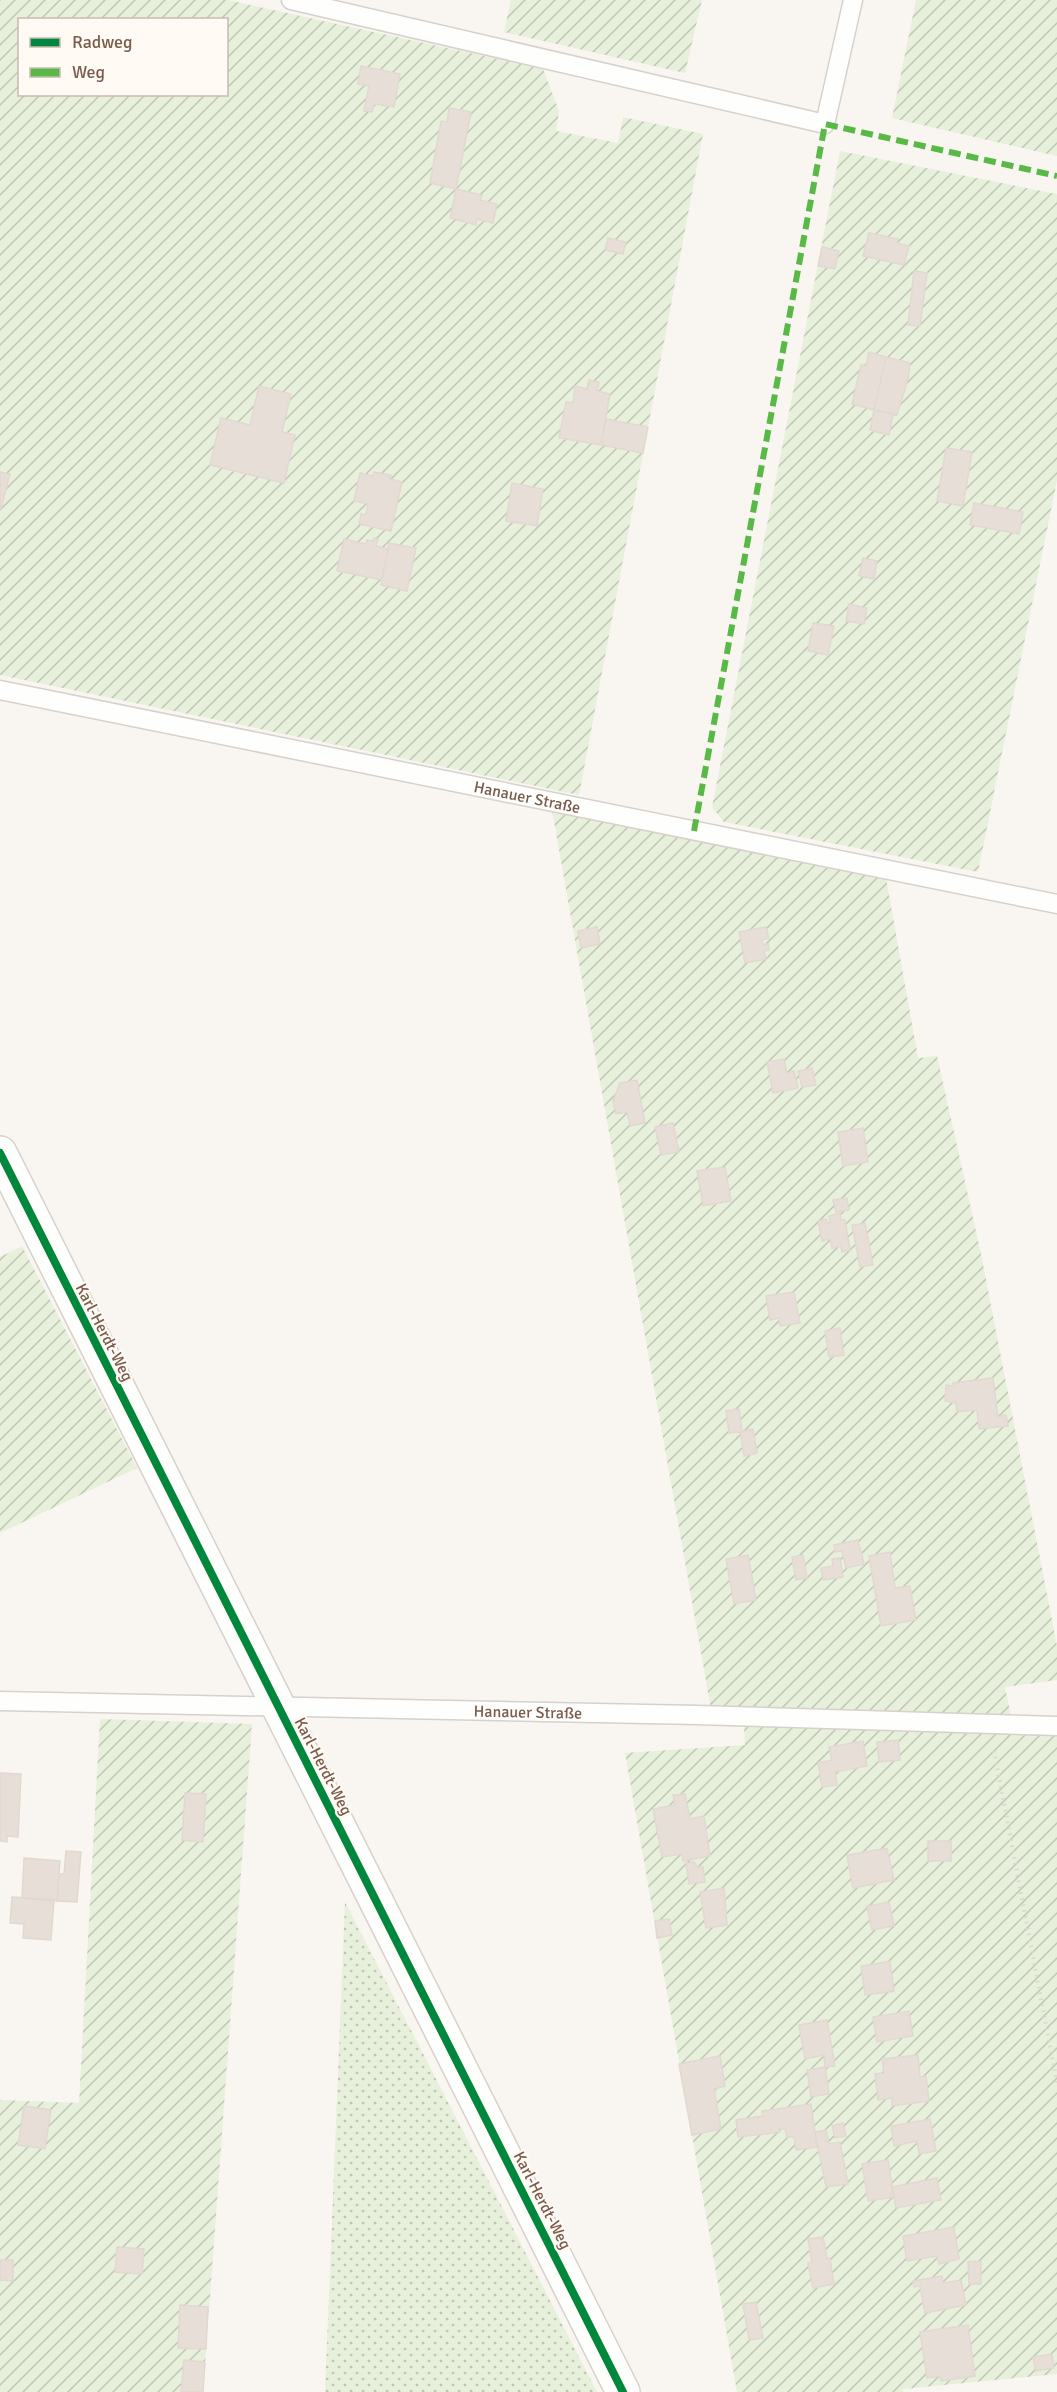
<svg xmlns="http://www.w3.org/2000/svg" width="1057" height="2392" font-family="Signika,sans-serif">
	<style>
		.grass { fill: url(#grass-dots) }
		.garden { fill: url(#garden-furrows); fill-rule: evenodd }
		.building { fill: #e6ded7; stroke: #e2d8d2; stroke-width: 1.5 }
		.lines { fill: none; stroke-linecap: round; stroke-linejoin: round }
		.lane-casing { stroke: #d7d1cb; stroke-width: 21 }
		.street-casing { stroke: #d7d1cb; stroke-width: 36 }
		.path { stroke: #dcd5d0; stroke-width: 4; stroke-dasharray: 1.5 4.5; stroke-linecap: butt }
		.lane { stroke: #fefefd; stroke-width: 18 }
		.street { stroke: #fefefd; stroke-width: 33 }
		.quiet { stroke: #58b947; stroke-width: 6; stroke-dasharray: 12 6; stroke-linecap: butt }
		.cycleway-casing { stroke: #fffaf3; stroke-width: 11 }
		.cycleway { stroke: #00873e; stroke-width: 8 }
		.labels { text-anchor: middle; stroke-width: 4.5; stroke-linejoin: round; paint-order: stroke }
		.street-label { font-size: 16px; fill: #7a5c4d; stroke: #fffaf3 }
	</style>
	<defs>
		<pattern id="grass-dots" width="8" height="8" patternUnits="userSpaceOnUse" patternTransform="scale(1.5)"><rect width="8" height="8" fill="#e7f0db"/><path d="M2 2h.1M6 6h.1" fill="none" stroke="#c0c6b4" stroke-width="1.8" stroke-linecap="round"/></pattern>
		<pattern id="garden-furrows" width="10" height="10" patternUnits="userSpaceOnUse" patternTransform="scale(1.5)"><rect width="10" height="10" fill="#e7f0db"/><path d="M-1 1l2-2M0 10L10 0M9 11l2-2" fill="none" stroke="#c0c6b4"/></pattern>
	</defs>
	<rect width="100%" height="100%" fill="#f9f5f0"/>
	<path class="grass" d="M345 1902 597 2392H325Z"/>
	<path class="garden" d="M0 0H228L543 69 559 111 556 131 618 143 623 117 703 134 579 795 0 675ZM20 20H226V94H20Z
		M511 0H702L685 73 504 32Z
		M916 0H1057V156L892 118Z
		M840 151 1057 194V480L978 872 724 822 712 807Z
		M552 810 886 878 918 1058 937 1056 981 1254 1057 1646V1680L1005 1687 1011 1716 711 1709Z
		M22 1246 137 1468 0 1533V1257Z
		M100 1719 252 1724 203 2392H0V2100L79 2103Z
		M744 1726 1057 1736V2374L903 2389V2392H737L625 1753 745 1745Z"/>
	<path class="building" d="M361 66 400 74 394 107 374 104 372 112 364 111 369 86 358 84Z
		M449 108 471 112 456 189 430 183 441 121 447 122Z
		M456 189 482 195 480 200 497 204 493 223 477 219 476 225 450 218Z
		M869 233 898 239 897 243 909 246 904 265 863 256Z
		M608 238 626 242 623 254 605 250Z
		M822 247 839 251 835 269 818 266Z
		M914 271 927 273 920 326 908 325Z
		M869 352 886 357 874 410 852 404 861 365 866 366Z
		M886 357 910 363 908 379 897 415 874 410Z
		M589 380 599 382 597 391 610 394 601 445 559 438 566 402 573 403 575 386 587 389Z
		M259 386 291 394 282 432 295 435 284 483 210 465 221 418 250 425Z
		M874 410 893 414 889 435 870 430Z
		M606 419 648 427 643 453 601 445Z
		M946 448 972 452 963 506 937 501Z
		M0 472 10 474 1 509H0Z
		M374 472 391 475 390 479 402 482 391 531 359 524 361 514 366 515 368 504 354 501 360 473 373 476Z
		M512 483 543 489 537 526 506 521Z
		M974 503 1023 512 1019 534 970 525Z
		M374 538 378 539 376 546 388 549 382 580 337 571 344 539 366 544 367 540 373 541Z
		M389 543 416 548 407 591 381 585Z
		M863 558 877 561 874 579 859 576Z
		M849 604 867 608 864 624 846 621Z
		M813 623 834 626 828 655 808 651Z
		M597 927 600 944 581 948 578 931Z
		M766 927 769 938 762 940 763 945 768 944 769 950 764 951 766 959 745 963 739 932Z
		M784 1059 787 1073 794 1071 798 1088 773 1093 767 1062Z
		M812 1068 816 1085 802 1087 798 1071Z
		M637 1080 645 1123 630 1126 627 1112 616 1114 613 1101 620 1083Z
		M673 1123 679 1152 661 1155 655 1127Z
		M863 1128 868 1162 843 1166 838 1132Z
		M725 1167 731 1201 703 1206 697 1171Z
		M847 1198 849 1210 836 1212 833 1200Z
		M840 1213 841 1220H845L850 1250 842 1252 841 1246 832 1248 830 1239 822 1241 818 1221 826 1219 827 1223H830L829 1216Z
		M865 1223 873 1265 860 1267 852 1225Z
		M794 1292 800 1323 780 1326 779 1318 770 1320 766 1296Z
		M840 1328 844 1355 829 1357 825 1331Z
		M993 1378 998 1417 1006 1415 1008 1426 979 1429 977 1410 957 1412 956 1403 945 1401 946 1385 954 1386 953 1383Z
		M739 1409 742 1431 753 1429 757 1453 744 1456 740 1432 729 1433 726 1411Z
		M858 1540 864 1564 846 1568 842 1551 835 1552 834 1545Z
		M890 1552 895 1588 910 1586 916 1620 881 1626 869 1556Z
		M748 1555 756 1600 734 1604 726 1559Z
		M803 1555 807 1578 796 1580 792 1557Z
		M840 1558 843 1577 823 1580 821 1568 833 1566 832 1559Z
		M898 1740 900 1760 879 1762 877 1742Z
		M863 1741 867 1766 835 1772 837 1785 822 1787 818 1763 832 1760 829 1747Z
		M0 1773 21 1774 18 1837 7 1836V1842L0 1841Z
		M185 1793 206 1794 203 1842 182 1840Z
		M685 1794 690 1819 704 1816 710 1856 683 1861 682 1854 662 1857 653 1809 675 1805 673 1795Z
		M928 1841H951V1861H928Z
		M887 1848 894 1880 853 1888 847 1855Z
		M66 1851 81 1852 77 1902 57 1901 59 1874H64Z
		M24 1858 60 1861 57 1901 22 1898Z
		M694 1862 697 1867H703L705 1882 689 1884 686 1863Z
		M724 1888 727 1925 706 1928 700 1892Z
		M12 1897 54 1900 51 1940 23 1938 24 1924 10 1923Z
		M889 1902 894 1926 872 1930 867 1906Z
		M669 1919 672 1935 657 1938 655 1921Z
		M890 1961 894 1991 865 1995 861 1966Z
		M909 2011 913 2036 877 2042 873 2017Z
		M827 2020 835 2066 825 2067 824 2055 805 2059 799 2025Z
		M918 2055 920 2077 926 2076 929 2101 892 2106V2098L878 2100 875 2074 884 2073 882 2059Z
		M720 2056 725 2086 714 2089 721 2129 692 2135 679 2064Z
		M825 2067 829 2094 811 2097 807 2070Z
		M811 2104 817 2147 796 2150 794 2137H787L785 2129H779L780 2132 738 2137 736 2120 763 2116 762 2111Z
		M24 2106 51 2110 45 2149 18 2145Z
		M930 2119 936 2151 919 2154 917 2141 894 2146 891 2126Z
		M843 2123 846 2136 835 2138 832 2126Z
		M826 2130 829 2144 840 2142 848 2184 826 2187 815 2132Z
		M888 2160 894 2197 868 2201 862 2164Z
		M937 2178 941 2200 896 2208 892 2187Z
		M954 2227 959 2259 939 2264 937 2256 907 2261 903 2236Z
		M823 2237 827 2259 830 2258 834 2284 813 2288 808 2263 812 2262 808 2239Z
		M117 2247 144 2249 142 2274 115 2272Z
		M0 2260H13V2281L0 2280Z
		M981 2261V2284H969L968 2262Z
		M942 2276 943 2283 961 2280 966 2305 925 2313 920 2286 914 2287 913 2281Z
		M756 2302 763 2338 749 2340 743 2304Z
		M180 2305 208 2307 206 2349 178 2348Z
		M968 2325 975 2376 941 2381 940 2376 927 2378 920 2332Z
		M1052 2354 1054 2368 1036 2371 1033 2357Z
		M184 2360 205 2362 203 2392H181Z"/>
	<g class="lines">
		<defs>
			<g id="lane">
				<path d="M291 0 825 124 853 0"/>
				<path id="s1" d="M0 690 1057 904"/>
				<path id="s2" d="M0 1701 697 1715 1057 1726"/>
			</g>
			<path id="street" d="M0 1153 623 2392"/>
		</defs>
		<use href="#lane" class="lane-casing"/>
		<use href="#street" class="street-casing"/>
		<path class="path" d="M994 1751 1057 2083"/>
		<use href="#lane" class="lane"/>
		<use href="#street" class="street"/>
		<path class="quiet" d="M694 831 825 124 1057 176"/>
		<defs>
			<path id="cycleway" d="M0 1153 623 2392"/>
		</defs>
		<use href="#cycleway" class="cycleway-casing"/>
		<use href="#cycleway" class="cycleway"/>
	</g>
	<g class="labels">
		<g class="street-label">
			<text dy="6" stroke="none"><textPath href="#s1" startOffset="538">Hanauer Straße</textPath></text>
			<text transform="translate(105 1332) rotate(63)" y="6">Karl-Herdt-Weg</text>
			<text dy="6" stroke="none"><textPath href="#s2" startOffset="528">Hanauer Straße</textPath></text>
			<text transform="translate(324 1766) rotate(63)" y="6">Karl-Herdt-Weg</text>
			<text transform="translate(543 2200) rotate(63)" y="6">Karl-Herdt-Weg</text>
		</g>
	</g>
	<rect x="18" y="18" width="210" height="78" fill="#fffaf3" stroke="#cabbb1" stroke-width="1.5"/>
	<rect x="30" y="38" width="30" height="9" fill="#00873e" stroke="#cabbb1" stroke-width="1.5"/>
	<text x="72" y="48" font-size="18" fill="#7a5c4d">Radweg</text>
	<rect x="30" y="68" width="30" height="9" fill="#58b947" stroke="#cabbb1" stroke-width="1.5"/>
	<text x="72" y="78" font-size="18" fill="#7a5c4d">Weg</text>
</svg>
